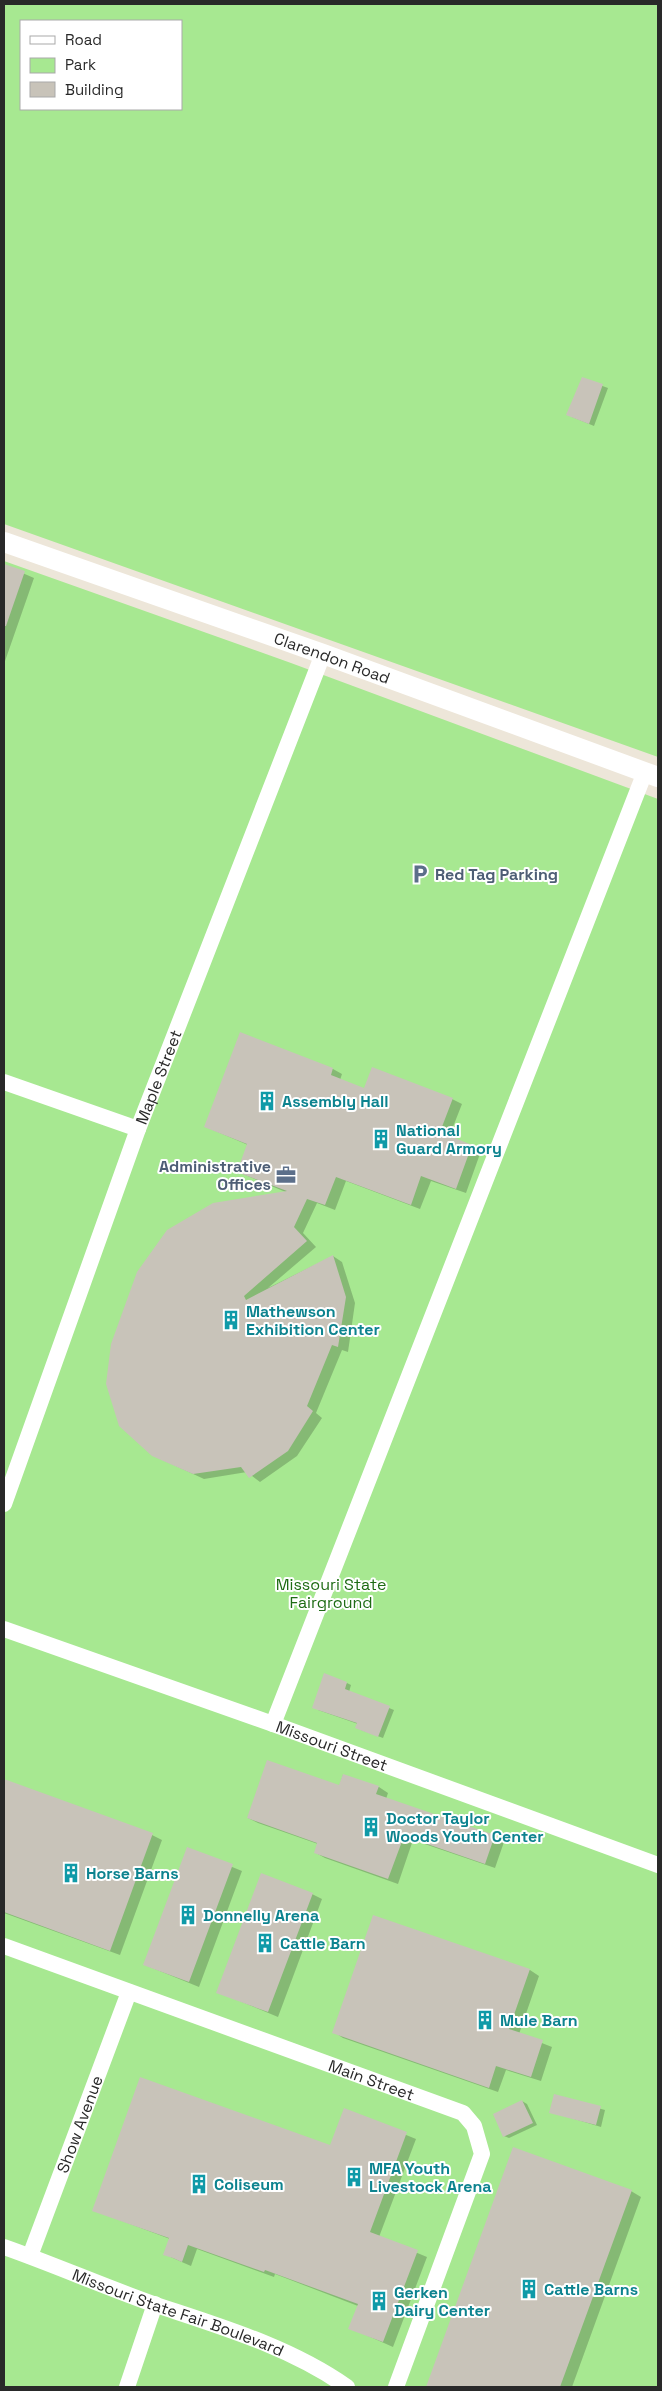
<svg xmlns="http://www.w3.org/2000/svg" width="662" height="2391" font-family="'Space Grotesk',sans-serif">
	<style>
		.green { fill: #a7e891; fill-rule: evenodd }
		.shadow { fill: #0003 }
		.building { fill: #c8c3b9 }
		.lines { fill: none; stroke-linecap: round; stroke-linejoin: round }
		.minor { stroke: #fff; stroke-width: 16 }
		.tertiary { stroke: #fff; stroke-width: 20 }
		.labels { text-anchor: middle; stroke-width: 4; stroke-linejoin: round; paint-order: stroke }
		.street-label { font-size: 16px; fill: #292929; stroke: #fff }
		.service-label { font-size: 16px; font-weight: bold; fill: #4e5e75; stroke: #fff; text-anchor: start }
		.culture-label { font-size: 16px; font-weight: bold; fill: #0d838f; stroke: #fff; text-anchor: start }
		.park-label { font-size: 16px; fill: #1e6b14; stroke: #fff }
	</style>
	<rect width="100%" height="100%" fill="#ede6d9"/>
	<path class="green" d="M4 4H658V757L4 524ZM21 21H181V109H21Z
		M4 561 291 663 658 799V2387H4Z"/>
	<path class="shadow" d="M583 379 608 388 594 426 572 417Z
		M4 565 34 578 4 664Z
		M241 1034 333 1069 342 1074 340 1080 364 1089 452 1099 462 1104 449 1137 481 1151 466 1193 431 1181 420 1209 346 1181 335 1210 317 1203 303 1233 316 1247 268 1288 333 1256 342 1262 355 1303 348 1352 342 1350 316 1413 322 1418 297 1456 260 1482 247 1472 204 1479 152 1455 288 1193 238 1172 248 1145 206 1127Z
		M347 1683 351 1685 349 1692 394 1710 383 1738 361 1730 358 1724 318 1710Z
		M343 1775 379 1787 388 1793 386 1799 495 1837 504 1842 495 1868 413 1840 398 1884 325 1858 316 1853 318 1844 258 1823 248 1818 339 1787Z
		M4 1780 152 1835 162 1840 120 1955 4 1913Z
		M188 1849 242 1871 199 1987 145 1965Z
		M312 1894 322 1899 278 2017 218 1992Z
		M374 1917 530 1970 539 1976 519 2034 552 2047 541 2081 506 2070 498 2092 343 2038 334 2032Z
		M555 2096 605 2110 601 2127 551 2112Z
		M522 2101 527 2104 537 2125 509 2138 504 2136Z
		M345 2110 416 2139 379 2237 427 2257 393 2347 350 2328 358 2306 275 2274 274 2277 197 2249 191 2266 184 2263 164 2254 170 2239 93 2210 331 2147Z
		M514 2149 631 2191 641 2197 572 2387H427Z"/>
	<path class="building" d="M582 377 603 384 589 424 566 415Z
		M4 564 25 571 6 626H4Z
		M240 1032 333 1068 331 1075 364 1088 372 1067 453 1098 440 1132 472 1145 456 1189 421 1176 411 1205 336 1177 325 1205 307 1199 294 1227 307 1241 244 1296 246 1300 333 1255 346 1297 338 1347 332 1345 307 1406 313 1411 288 1451 249 1478 241 1467 193 1474 152 1456 119 1426 106 1384 111 1344 137 1272 167 1230 213 1203 287 1191 237 1172 247 1144 204 1127Z
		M324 1673 347 1682 345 1689 390 1706 378 1737 355 1728 357 1723 312 1708Z
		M267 1760 339 1785 343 1774 379 1786 376 1794 495 1835 485 1864 404 1836 388 1879 314 1853 317 1843 247 1818Z
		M4 1779 153 1833 110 1951 4 1912Z
		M187 1847 233 1864 189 1982 143 1965Z
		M261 1873 313 1893 268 2012 216 1993Z
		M373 1915 530 1969 509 2029 543 2040 531 2077 496 2066 489 2088 332 2033Z
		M140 2077 330 2145 344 2108 407 2132 370 2232 418 2250 383 2342 348 2329 358 2304 265 2270 264 2272 188 2245 182 2262 173 2258 163 2255 169 2238 92 2211Z
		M554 2094 601 2106 596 2125 549 2113Z
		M522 2100 533 2123 503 2137 493 2114Z
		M513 2147 632 2190 560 2387H426Z"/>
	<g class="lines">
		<g class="minor">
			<path d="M4 1082 138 1129"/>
			<path id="s1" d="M4 1504 138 1129 323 654"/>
			<path id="s2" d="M4 1629 273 1724 658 1865"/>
			<path d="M273 1724 645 772"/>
			<path id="s3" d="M4 1946 463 2113 474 2126 482 2154 396 2387"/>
			<path id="s4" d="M4 2247C55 2265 105 2287 156 2305 222 2327 290 2347 347 2387"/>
			<path id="s5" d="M30 2256 129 1992"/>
			<path d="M127 2387 155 2304"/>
		</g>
		<path class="tertiary" id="s6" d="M4 542 323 654 658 777"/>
	</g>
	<defs>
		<symbol id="parking-bare" viewBox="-9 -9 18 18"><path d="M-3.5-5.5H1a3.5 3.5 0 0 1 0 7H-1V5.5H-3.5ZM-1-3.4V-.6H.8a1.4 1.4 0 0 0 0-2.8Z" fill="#5c6f8a" stroke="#fff" stroke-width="2.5" paint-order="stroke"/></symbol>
		<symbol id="building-bare" viewBox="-9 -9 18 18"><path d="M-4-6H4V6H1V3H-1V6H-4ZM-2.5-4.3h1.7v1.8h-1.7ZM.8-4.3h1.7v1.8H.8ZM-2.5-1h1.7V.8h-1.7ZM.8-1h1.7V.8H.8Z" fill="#0f9aa8" stroke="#fff" stroke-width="2.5" paint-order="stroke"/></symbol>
		<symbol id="office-bare" viewBox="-9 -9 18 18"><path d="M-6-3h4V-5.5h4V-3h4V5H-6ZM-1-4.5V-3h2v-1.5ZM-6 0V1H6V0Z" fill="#5c6f8a" stroke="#fff" stroke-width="2.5" paint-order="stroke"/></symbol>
	</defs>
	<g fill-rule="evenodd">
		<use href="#parking-bare" x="406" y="860" width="28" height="28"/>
		<use href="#building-bare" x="253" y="1087" width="28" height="28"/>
		<use href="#building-bare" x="367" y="1125" width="28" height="28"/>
		<use href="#office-bare" x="272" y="1161" width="28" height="28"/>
		<use href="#building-bare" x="217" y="1306" width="28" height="28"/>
		<use href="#building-bare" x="357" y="1813" width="28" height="28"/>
		<use href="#building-bare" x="57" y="1859" width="28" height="28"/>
		<use href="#building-bare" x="174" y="1901" width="28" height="28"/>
		<use href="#building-bare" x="251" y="1929" width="28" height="28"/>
		<use href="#building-bare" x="471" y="2006" width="28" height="28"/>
		<use href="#building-bare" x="340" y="2163" width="28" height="28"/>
		<use href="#building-bare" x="185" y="2170" width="28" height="28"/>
		<use href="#building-bare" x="515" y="2275" width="28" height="28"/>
		<use href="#building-bare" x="365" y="2287" width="28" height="28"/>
	</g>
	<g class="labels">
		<g class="street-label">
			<text dy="6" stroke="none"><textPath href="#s6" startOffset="348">Clarendon Road</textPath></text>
			<text dy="6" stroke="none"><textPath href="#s1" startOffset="454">Maple Street</textPath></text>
			<text dy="6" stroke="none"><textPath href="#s2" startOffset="348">Missouri Street</textPath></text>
			<text dy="6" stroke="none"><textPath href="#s3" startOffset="391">Main Street</textPath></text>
			<text dy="6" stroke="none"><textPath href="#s5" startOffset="141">Show Avenue</textPath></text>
			<text dy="6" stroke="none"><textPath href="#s4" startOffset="186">Missouri State Fair Boulevard</textPath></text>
		</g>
		<g class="service-label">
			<text x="435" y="880">Red Tag Parking</text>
			<text x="271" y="1172" text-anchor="end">Administrative<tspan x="271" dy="18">Offices</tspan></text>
		</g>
		<g class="culture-label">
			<text x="282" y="1107">Assembly Hall</text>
			<text x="396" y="1136">National<tspan x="396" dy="18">Guard Armory</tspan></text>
			<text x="246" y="1317">Mathewson<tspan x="246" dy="18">Exhibition Center</tspan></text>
			<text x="386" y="1824">Doctor Taylor<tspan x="386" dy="18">Woods Youth Center</tspan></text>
			<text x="86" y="1879">Horse Barns</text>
			<text x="203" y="1921">Donnelly Arena</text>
			<text x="280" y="1949">Cattle Barn</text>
			<text x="500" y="2026">Mule Barn</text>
			<text x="369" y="2174">MFA Youth<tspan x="369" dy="18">Livestock Arena</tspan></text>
			<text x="214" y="2190">Coliseum</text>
			<text x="544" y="2295">Cattle Barns</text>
			<text x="394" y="2298">Gerken<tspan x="394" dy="18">Dairy Center</tspan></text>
		</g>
		<g class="park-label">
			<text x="331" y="1590">Missouri State<tspan x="331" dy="18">Fairground</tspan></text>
		</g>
	</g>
	<rect width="662" height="2391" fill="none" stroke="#292929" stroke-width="10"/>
	<rect x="20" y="20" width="162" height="90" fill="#ffffff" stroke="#a9a9a9"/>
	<rect x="30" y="36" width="25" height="8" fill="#ffffff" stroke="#a9a9a9"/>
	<text x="65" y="45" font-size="15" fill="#292929">Road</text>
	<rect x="30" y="58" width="25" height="15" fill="#a7e891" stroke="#a9a9a9"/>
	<text x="65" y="70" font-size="15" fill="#292929">Park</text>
	<rect x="30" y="82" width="25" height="15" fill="#c8c3b9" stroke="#a9a9a9"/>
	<text x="65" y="95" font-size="15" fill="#292929">Building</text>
</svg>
